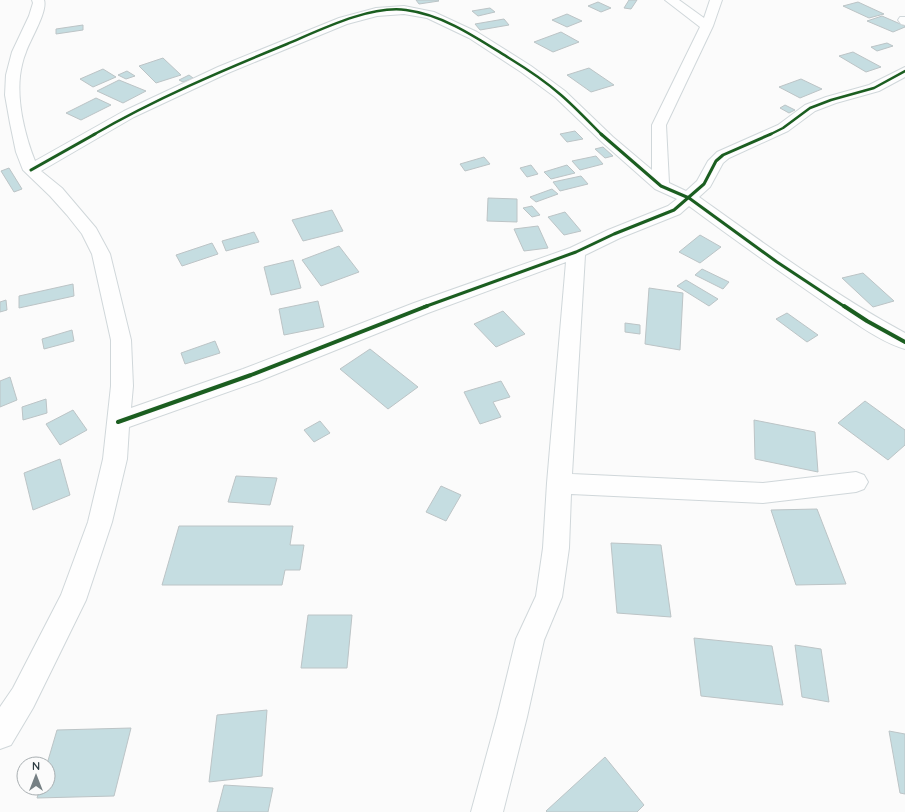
<svg xmlns="http://www.w3.org/2000/svg" width="905" height="812" font-family="Quicksand,sans-serif">
	<style>
		.building { fill: #c5dde1; stroke: #bcc4c6 }
		.lines { fill: none; stroke-linecap: round; stroke-linejoin: round }
		.minor-casing { stroke: #d0d7da; stroke-width: 2 }
		.minor { fill: #fefefe; fill-rule: evenodd }
		.cycleway-far2-casing { stroke: #fbfbfb; stroke-width: 4 }
		.cycleway-far1-casing { stroke: #fbfbfb; stroke-width: 5 }
		.cycleway-casing { stroke: #fbfbfb; stroke-width: 6 }
		.cycleway-far2 { stroke: #1b5e20; stroke-width: 2.5 }
		.cycleway-far1 { stroke: #1b5e20; stroke-width: 3 }
		.cycleway { stroke: #1b5e20; stroke-width: 4 }
	</style>
	<rect width="100%" height="100%" fill="#fbfbfb"/>
	<path class="building" d="M416 0H438L439 1 419 4Z
		M629 0H637L631 9 624 8Z
		M598 2 611 8 601 12 588 6Z
		M858 2 884 14 869 18 843 6Z
		M490 8 495 12 478 16 472 11Z
		M567 14 582 21 567 27 552 20Z
		M882 16 905 26V27L893 32 867 21Z
		M504 19 509 25 480 30 475 24Z
		M83 25V30L56 34V29Z
		M561 32 579 42 553 52 534 42Z
		M887 43 893 46 877 51 871 47Z
		M853 52 881 67 866 72 839 56Z
		M163 58 181 75 156 83 139 66Z
		M589 68 614 85 591 92 567 75Z
		M103 69 116 77 93 87 80 79Z
		M127 71 135 76 126 79 118 75Z
		M189 75 193 78 183 82 179 80Z
		M801 79 822 89 800 98 779 87Z
		M119 80 146 91 123 103 97 91Z
		M96 98 111 105 81 120 66 113Z
		M785 105 795 110 789 113 780 108Z
		M575 131 583 139 567 142 560 134Z
		M603 147 613 156 605 158 595 149Z
		M596 156 603 164 580 170 572 161Z
		M484 157 490 164 465 171 460 164Z
		M531 165 538 174 527 177 520 168Z
		M567 165 575 173 551 179 544 172Z
		M9 168 22 189 14 192 1 171Z
		M581 176 588 184 560 191 553 182Z
		M552 189 558 194 536 202 530 197Z
		M488 198 517 199V222L487 221Z
		M532 206 540 215 532 217 523 208Z
		M332 210 343 231 303 241 292 220Z
		M565 212 581 231 564 235 548 217Z
		M538 226 548 248 524 251 514 229Z
		M254 232 259 242 226 251 222 241Z
		M700 235 721 247 700 263 679 252Z
		M212 243 218 254 182 266 176 255Z
		M339 246 359 272 321 286 302 260Z
		M293 260 301 288 271 295 264 267Z
		M702 269 729 282 723 289 695 275Z
		M863 273 894 301 873 307 842 278Z
		M686 280 718 299 709 306 677 286Z
		M73 284 74 296 19 308V296Z
		M649 288 683 293 680 350 645 344Z
		M6 300 7 310 0 312V302Z
		M318 301 324 327 284 335 279 309Z
		M503 311 525 334 496 347 474 324Z
		M787 313 818 335 807 342 776 319Z
		M625 323 640 325V334L625 332Z
		M72 330 74 341 44 349 42 339Z
		M215 341 220 353 185 364 181 353Z
		M370 349 418 387 388 409 340 369Z
		M10 377 17 400 0 407V381Z
		M501 381 510 397 493 402 501 417 480 424 464 392Z
		M46 399 47 413 23 420 22 407Z
		M865 401 905 430V445L888 460 838 423Z
		M73 410 87 430 60 445 46 424Z
		M754 420 815 432 818 472 755 459Z
		M320 421 330 433 314 442 304 430Z
		M60 459 70 495 33 510 24 473Z
		M236 476 277 478 270 505 228 502Z
		M441 486 461 495 446 521 426 512Z
		M817 509 846 584 796 585 771 510Z
		M179 526H293L290 545H304L300 570H285L282 585H162Z
		M611 543 661 545 671 617 617 613Z
		M308 615H352L347 668H301Z
		M694 638 772 646 783 705 701 696Z
		M795 645 821 649 829 702 802 697Z
		M267 710 262 776 209 782 217 715Z
		M131 728 114 796 37 798 40 788H48L47 764 57 730Z
		M889 731 905 734V794L900 793Z
		M605 757 644 805 637 812H547L546 811Z
		M224 785 273 788 268 812H217Z"/>
	<g class="lines">
		<defs>
			<path id="minor" d="M32 0H44C48 11 30 40 26 52 23 59 21 68 20 76 17 103 25 136 35 161L124 111 218 67 339 18 376 8 404 6 434 12 477 32 531 66 565 91 613 137 652 170V125L700 27 665 0H679L704 18 710 0H722L713 26 666 125 669 183 686 191 697 181 708 161 717 152 778 125 805 105 826 97 869 85 905 67V77L879 91 836 103 815 111 788 131 729 158 723 163 710 187 699 197C766 245 833 294 905 333V349C880 342 853 321 831 307 783 274 736 241 689 206L680 214 620 238 585 255 572 474 763 483 856 472 864 475 868 482 864 489 856 492 763 503 571 494 569 548 562 597 544 640 527 717 503 812H471L497 717 516 639 536 596 543 548 547 483 566 262 428 313 259 381 129 427 127 459 112 522 86 600 33 708 11 745 0 749V707L13 688 61 595 88 522 103 459 111 386V340L92 254 82 234 67 215 50 196 23 170 16 152 10 123 5 95 6 75 12 52 29 16 33 3ZM404 14 427 18 469 38 521 72 555 97 603 143 655 189 677 199 668 206 608 230 570 248 414 303 243 369 131 408 133 386 131 340 110 254 96 228 62 188 41 171 134 117 228 73 347 24 377 16Z
				M900 17H905V25L901 24 898 20Z"/>
		</defs>
		<use href="#minor" class="minor-casing"/>
		<use href="#minor" class="minor"/>
		<defs>
			<path id="cycleway-far2" d="M93 135C155 99 221 71 287 44 320 30 370 5 406 10 444 15 477 38 509 58 527 69 545 81 561 95 575 107 588 121 602 135
				M769 135 783 128 810 108 831 100 874 88 905 71"/>
			<path id="cycleway-far1" d="M601 134 661 186 689 198 777 262 845 307
				M31 170 95 134
				M424 307 576 252 614 234 674 210 704 184 716 161 723 155 771 134"/>
			<path id="cycleway" d="M844 306 867 321 905 342
				M118 422 251 375 427 306"/>
		</defs>
		<use href="#cycleway-far2" class="cycleway-far2-casing"/>
		<use href="#cycleway-far1" class="cycleway-far1-casing"/>
		<use href="#cycleway" class="cycleway-casing"/>
		<use href="#cycleway-far2" class="cycleway-far2"/>
		<use href="#cycleway-far1" class="cycleway-far1"/>
		<use href="#cycleway" class="cycleway"/>
	</g>
	<g transform="translate(36 776)"><circle r="19" fill="#fbfbfb" stroke="#a9afb2"/>
	<path d="M0-3L7 15L0 10L-7 15Z" fill="#768084"/>
	<text y="-6" font-size="11" font-weight="bold" text-anchor="middle" fill="#2e3d44">N</text>
	</g>
</svg>
